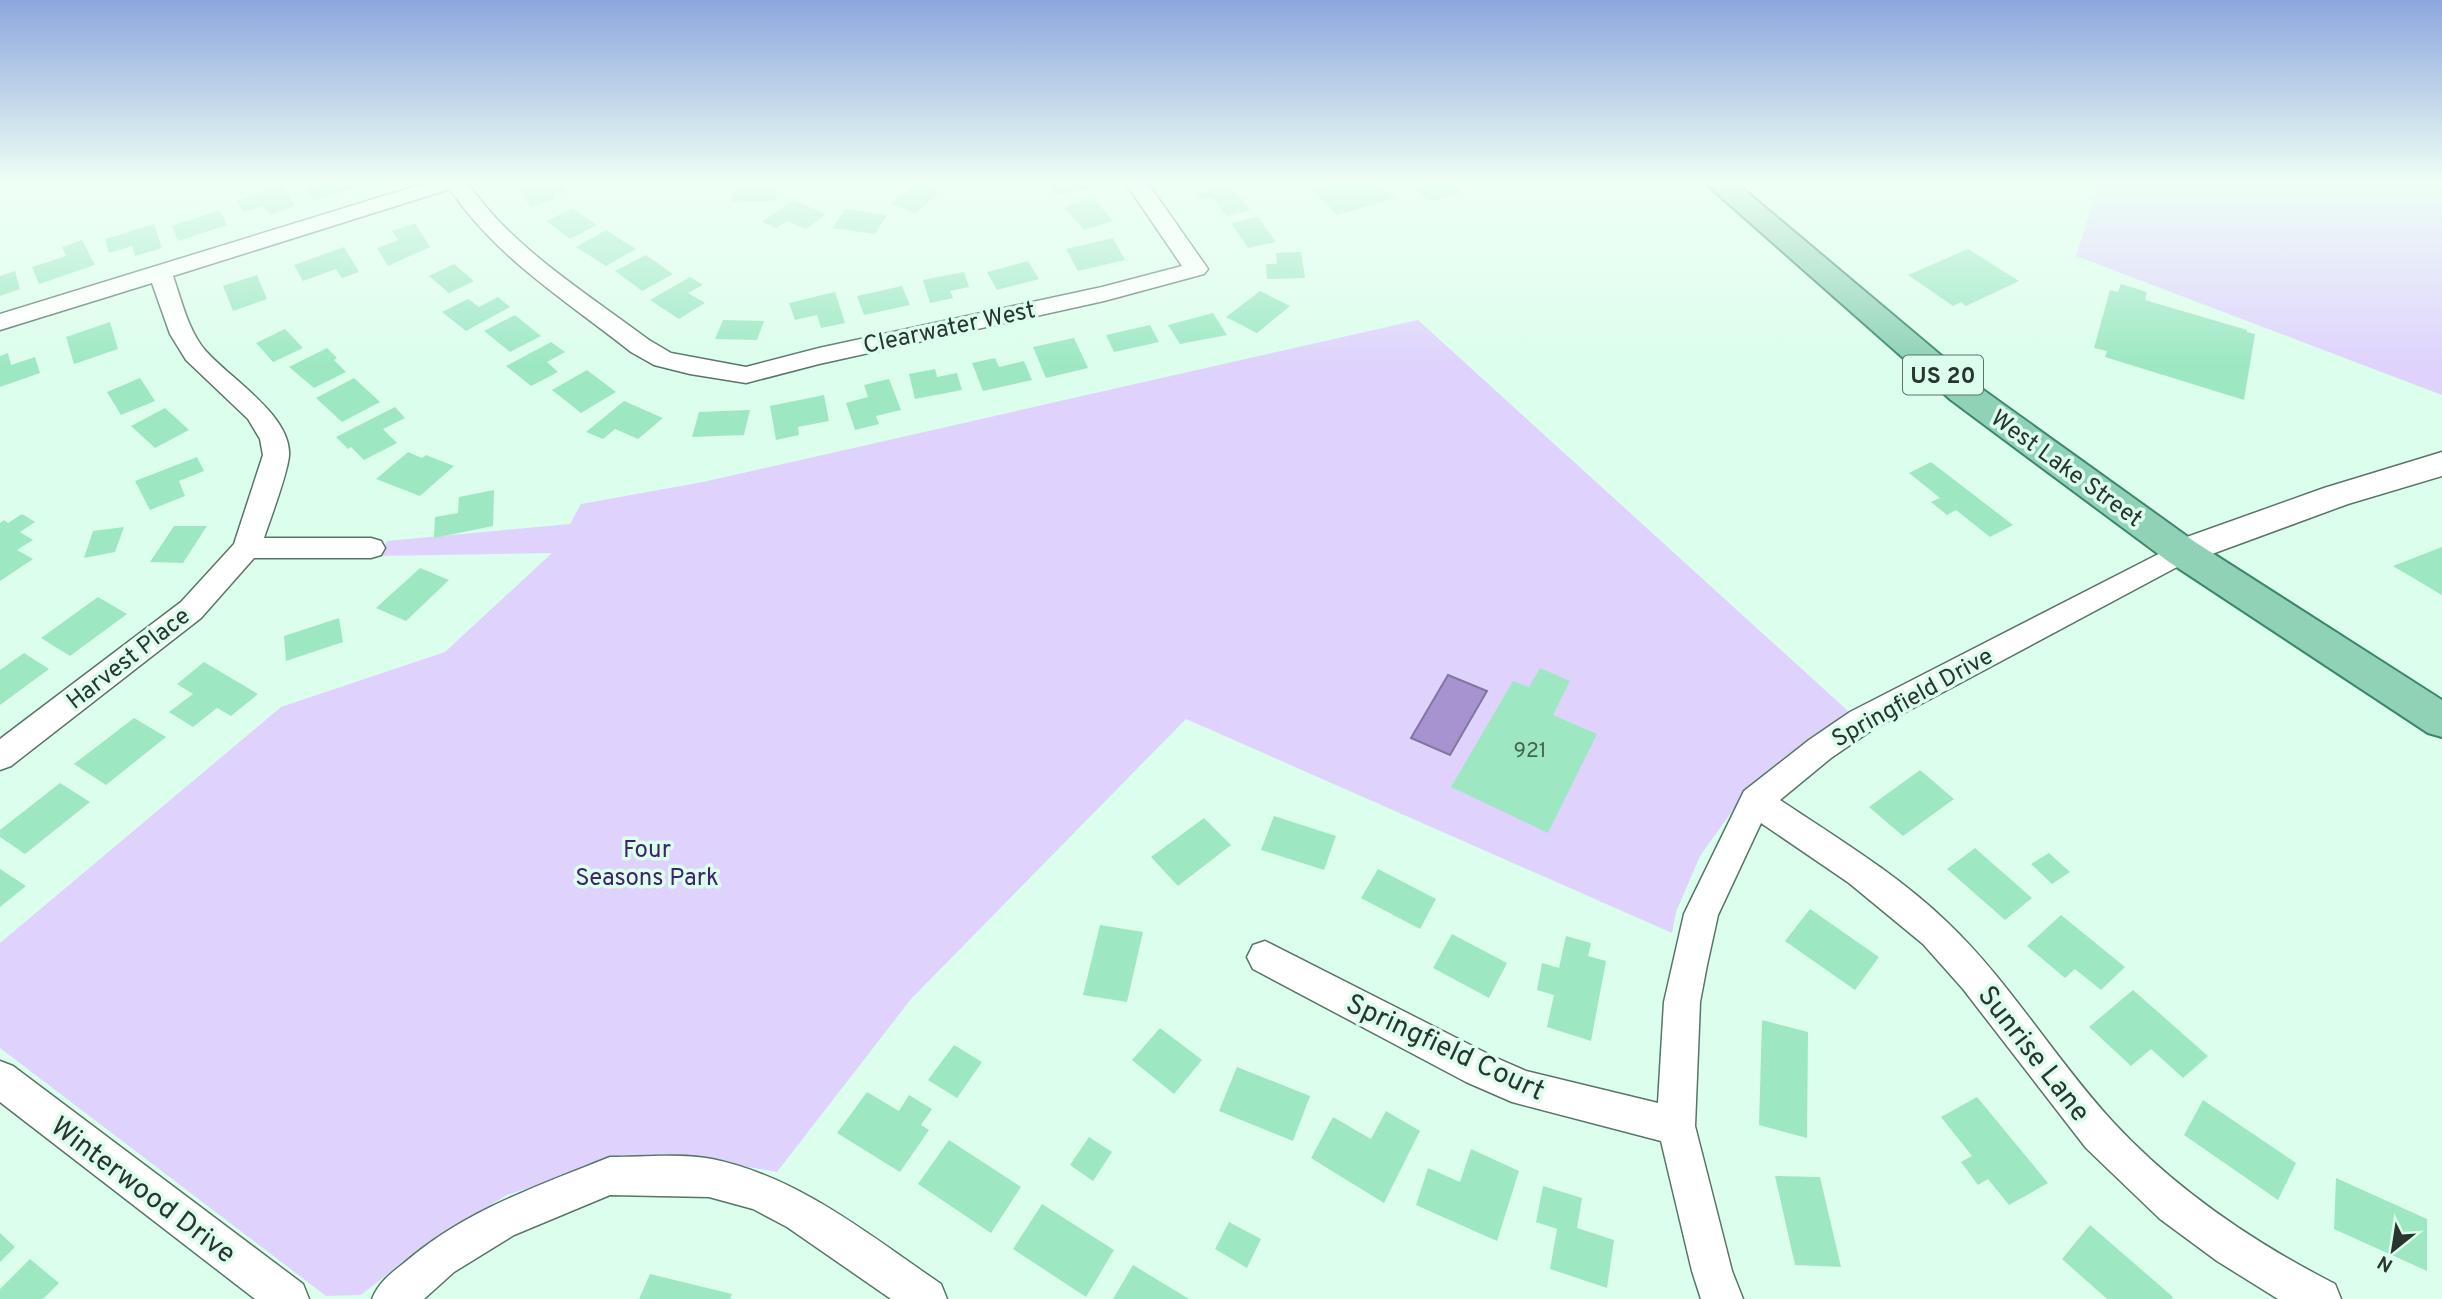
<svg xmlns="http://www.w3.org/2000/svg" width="2442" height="1299" font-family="Overpass,sans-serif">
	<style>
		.green { fill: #dfd3fd }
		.water { fill: #a693d0; stroke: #8077a0; stroke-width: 2 }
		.building { fill: #9de8c3 }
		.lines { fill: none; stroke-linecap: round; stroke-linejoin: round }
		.minor-casing { stroke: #587667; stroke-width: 3 }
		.tertiary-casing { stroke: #587667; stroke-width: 3 }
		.primary-casing { stroke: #3b8868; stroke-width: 4 }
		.minor { fill: #fff; fill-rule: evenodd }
		.tertiary { fill: #fff; fill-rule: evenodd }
		.primary { fill: #8fd2b6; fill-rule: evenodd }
		.labels { text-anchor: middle; stroke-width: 7; stroke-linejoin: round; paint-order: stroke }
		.number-label { font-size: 21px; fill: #466254 }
		.shield { fill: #dcfeec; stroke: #5f7268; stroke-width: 2 }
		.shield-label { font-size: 23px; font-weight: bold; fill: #29362f }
		.street-label { font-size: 24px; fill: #29362f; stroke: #dcfeec }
		.park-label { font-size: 24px; fill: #40236c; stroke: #dcfeec }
		.near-street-label { font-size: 28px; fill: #29362f; stroke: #dcfeec }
	</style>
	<rect width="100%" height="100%" fill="#dcfeec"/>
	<path class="green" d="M2100 182H2442V395L2076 256Z
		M1418 320 1848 711 1745 793 1700 856 1676 912 1672 933 1186 719 911 999 777 1172 677 1154 599 1165 507 1195 428 1242 361 1295 326 1296 0 1048V943L281 707 445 652 552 553 379 556 387 541 570 524 581 504 703 482Z"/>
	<path class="water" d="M1448 675 1487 691 1450 755 1411 738Z"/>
	<path class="building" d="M326 182H350L354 188 315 201 306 189Z
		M549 182H559L566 191 553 196 555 199 530 207 520 191Z
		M729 182H762L760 189H778L774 201 730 202 736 185H728Z
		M1048 182H1084L1087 189 1054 195Z
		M1305 182H1378L1395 198 1337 215Z
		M1408 182H1450L1461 191 1430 202Z
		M917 183 941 191 915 213 891 204Z
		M281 185 295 206 270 215 263 206 244 212 237 201Z
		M1230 185 1250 210 1227 216 1212 197 1201 199 1196 193Z
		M1093 198 1113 221 1084 230 1064 207Z
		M793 200 826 214 806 229 787 221 776 228 762 222Z
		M573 208 597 225 570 239 546 221Z
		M845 209 887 215 875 234 832 228Z
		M220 210 227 225 178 241 172 226Z
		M1258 217 1276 242 1248 248 1231 223Z
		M415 223 430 247 388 266 377 248 398 240 392 231Z
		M154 224 162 248 135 256 132 246 109 253 105 239Z
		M606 230 636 249 606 266 576 247Z
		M1113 238 1125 260 1078 271 1066 249Z
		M82 240 95 265 39 284 32 267 66 256 62 247Z
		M344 247 359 272 342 278 336 269 303 281 294 265Z
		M1968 249 2019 281 1966 306 1961 302 1953 306 1908 275Z
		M1301 252 1305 278 1267 279 1266 264H1277L1276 253Z
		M646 255 673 274 642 291 615 271Z
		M1028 261 1039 279 997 290 987 272Z
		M454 264 474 281 449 293 429 276Z
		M15 271 20 289 0 296V276Z
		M964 272 969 287 950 291 953 298 930 303 923 280Z
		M257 275 267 299 233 311 223 286Z
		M690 277 703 285 688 293 705 303 679 319 650 300Z
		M2121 284 2147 292 2145 300 2247 330V332L2255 334 2244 400 2105 357 2107 351 2094 348 2110 290 2118 292Z
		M902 286 910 305 864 315 857 296Z
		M1260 291 1290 306 1257 333 1226 317Z
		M835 292 845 323 821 328 817 315 795 320 789 303Z
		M498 297 510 307 466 331 442 312 468 299 479 307Z
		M1213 313 1227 335 1180 344 1168 325Z
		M515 315 541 336 510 352 484 331Z
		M723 320 764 321 757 340 715 339Z
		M110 322 118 349 74 364 66 337Z
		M1150 325 1159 342 1114 352 1106 335Z
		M285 329 303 348 273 362 256 343Z
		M1074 338 1088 368 1046 378 1033 347Z
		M551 342 565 352 547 362 558 372 531 386 506 366Z
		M327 348 337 358 334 360 346 372 314 388 289 367Z
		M8 353 11 365 35 357 40 373 0 387V356Z
		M995 358 999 367 1024 361 1032 380 983 391 972 363Z
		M935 369 937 377 957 373 962 390 915 399 909 374Z
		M587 370 616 392 581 413 552 390Z
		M140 378 155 401 121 415 107 392Z
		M354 378 380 402 342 422 316 398Z
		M889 379 901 410 876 416 879 424 855 430 846 403 868 397 864 385Z
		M824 395 829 421 798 427 799 435 776 440 770 406Z
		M624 401 663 418 638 439 615 429 603 439 586 432Z
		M395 407 405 418 383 429 397 443 364 460 351 447 348 449 336 437Z
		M165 408 189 430 155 448 131 426Z
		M750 410 744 435 692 437 699 412Z
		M408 452 422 458 426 455 454 466 420 496 376 479Z
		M197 457 204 471 179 481 185 496 150 510 135 481Z
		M1931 462 2013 525 1990 537 1956 510 1947 515 1931 502 1940 498 1909 473Z
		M494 490 493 526 434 538 435 517 458 513 459 497Z
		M22 514 35 522 20 532 33 540 17 550 33 559 0 581V523L4 520 8 523Z
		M174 526H207L183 563 150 562Z
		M124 527 115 552 84 558 93 531Z
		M2442 547V595L2393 566Z
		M420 568 449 580 406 621 376 608Z
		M98 597 127 614 70 656 41 638Z
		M339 618 343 642 286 661 284 636Z
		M24 653 49 669 0 705V670Z
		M204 662 258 694 231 716 217 708 193 727 169 712 193 694 177 684Z
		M1540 668 1570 681 1553 715 1597 734 1548 833 1451 787 1513 681 1529 687Z
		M134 718 166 737 106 785 74 764Z
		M1920 770 1954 799 1903 836 1869 807Z
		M60 783 90 802 25 854 0 837V830Z
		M1274 816 1336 836 1324 870 1261 850Z
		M1204 818 1231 845 1178 886 1151 857Z
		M1975 848 2032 898 2005 920 1947 869Z
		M2049 853 2070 872 2052 884 2031 864Z
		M0 869 26 886 0 907Z
		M1378 869 1436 899 1420 929 1361 898Z
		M1810 909 1879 957 1855 990 1785 941Z
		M2061 915 2125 967 2101 990 2075 969 2065 978 2027 946Z
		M1100 925 1143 932 1127 1002 1083 995Z
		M1452 934 1507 963 1489 998 1433 968Z
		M1566 936 1591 943 1588 956 1606 961 1591 1041 1547 1027 1554 995 1537 990 1542 963 1559 968Z
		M2133 990 2208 1056 2183 1078 2151 1049 2131 1066 2089 1027Z
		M1762 1020 1808 1032 1807 1138 1759 1125Z
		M1160 1028 1202 1060 1174 1094 1132 1060Z
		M954 1045 982 1062 957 1098 928 1080Z
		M1237 1067 1310 1096 1293 1141 1219 1111Z
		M867 1092 899 1111 909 1095 932 1109 921 1125 929 1130 900 1172 837 1133Z
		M1977 1097 2048 1183 2009 1205 1988 1179 1978 1185 1961 1162 1972 1156 1941 1117Z
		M2203 1100 2296 1163 2278 1200 2184 1135Z
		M1386 1111 1420 1131 1384 1203 1311 1158 1333 1117 1371 1139Z
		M1089 1137 1112 1152 1093 1181 1070 1165Z
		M949 1140 1021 1187 991 1233 918 1184Z
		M1471 1149 1519 1171 1497 1241 1416 1205 1428 1168 1460 1182Z
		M1775 1176 1820 1177 1841 1267 1795 1265Z
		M2336 1178 2427 1219V1271L2334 1229Z
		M1543 1186 1582 1198 1577 1228 1614 1240 1607 1288 1550 1269 1557 1229 1536 1222Z
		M1042 1204 1114 1250 1086 1297 1013 1249Z
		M1229 1222 1261 1239 1247 1268 1215 1249Z
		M2090 1225 2173 1297 2172 1299H2107L2062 1259Z
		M0 1233 15 1247 0 1262Z
		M30 1259 59 1283 43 1299H0V1289Z
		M1133 1265 1189 1299H1113Z
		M650 1274 732 1294 730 1299H639Z"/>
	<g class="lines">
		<defs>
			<path id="minor" d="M429 182H467C512 248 585 292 649 340L671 353 746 367 819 348 1102 287 1182 266 1125 182H1147L1208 269 1204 274 1104 301 819 364 746 383 690 374 654 365 631 352C568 302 495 257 450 189L173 276C181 299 187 325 201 345 223 375 292 413 289 456 287 475 271 517 264 538H371L381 541 385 548 381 555 371 558H254L201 618 11 766 0 770V739L181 602 234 544 263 455 260 439 248 419 186 360 170 334 152 283 0 330V314Z
				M2182 542 2192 545 2196 552 2192 559 1872 730 1831 758 1780 800C1837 838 1897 874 1947 922 2010 982 2054 1058 2113 1122 2176 1190 2253 1242 2335 1284L2341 1299H2278L2217 1261 2160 1219 2086 1148 1963 989 1923 944 1849 883 1761 823 1718 915 1707 965 1700 1002 1695 1126 1732 1271 1743 1299H1701L1692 1271 1661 1141 1512 1102 1466 1082 1253 969 1247 957 1253 945 1265 941 1492 1056 1526 1071 1658 1103 1664 1002 1684 914 1744 791 1809 740 1850 712Z
				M0 1061 13 1066 303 1284 309 1299H255L0 1102Z
				M610 1157C641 1157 682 1153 712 1159 799 1177 869 1235 941 1284L947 1299H891L787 1227 753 1209 709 1197 610 1195 514 1235 454 1272 424 1299H372C379 1282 390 1274 404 1263 464 1211 537 1186 610 1157Z"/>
			<path id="tertiary" d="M2442 452V476L2348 504 2182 565 2170 561 2165 552 2170 543 2324 488Z"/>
			<path id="primary" d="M1704 182H1735L1975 384 2195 542 2442 700V737L2428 733 2169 562 1951 400Z"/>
		</defs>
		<use href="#minor" class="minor-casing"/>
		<use href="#tertiary" class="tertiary-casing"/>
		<use href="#primary" class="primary-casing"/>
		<use href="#minor" class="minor"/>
		<use href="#tertiary" class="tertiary"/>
		<use href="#primary" class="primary"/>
	</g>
	<linearGradient id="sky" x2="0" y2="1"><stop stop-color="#8da7de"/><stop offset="0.5" stop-color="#effff6"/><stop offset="1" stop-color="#effff6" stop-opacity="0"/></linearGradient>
	<rect width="2442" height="364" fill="url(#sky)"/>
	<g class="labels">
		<g class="number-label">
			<text x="1530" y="757">921</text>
		</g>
		<rect class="shield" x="1903" y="355.5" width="80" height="39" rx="5"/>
		<g class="shield-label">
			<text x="1943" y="383">US 20</text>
		</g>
		<g class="street-label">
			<text transform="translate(949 327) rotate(-12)" y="8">Clearwater West</text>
			<text transform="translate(2067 468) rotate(36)" y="8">West Lake Street</text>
			<text transform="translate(128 658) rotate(-38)" y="8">Harvest Place</text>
			<text transform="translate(1912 697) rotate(-29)" y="8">Springfield Drive</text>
		</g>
		<g class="park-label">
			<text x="647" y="857">Four<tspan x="647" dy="28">Seasons Park</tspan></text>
		</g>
		<g class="near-street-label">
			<text transform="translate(1446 1046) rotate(25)" y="10">Springfield Court</text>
			<text transform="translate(2035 1053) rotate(52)" y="10">Sunrise Lane</text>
			<text transform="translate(144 1189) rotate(37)" y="10">Winterwood Drive</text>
		</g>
	</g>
	<g transform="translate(2393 1250) rotate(210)" stroke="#dcfeec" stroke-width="5" paint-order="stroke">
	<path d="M0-5L12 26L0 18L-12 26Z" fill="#29362f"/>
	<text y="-10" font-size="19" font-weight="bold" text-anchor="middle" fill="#29362f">N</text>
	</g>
</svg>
